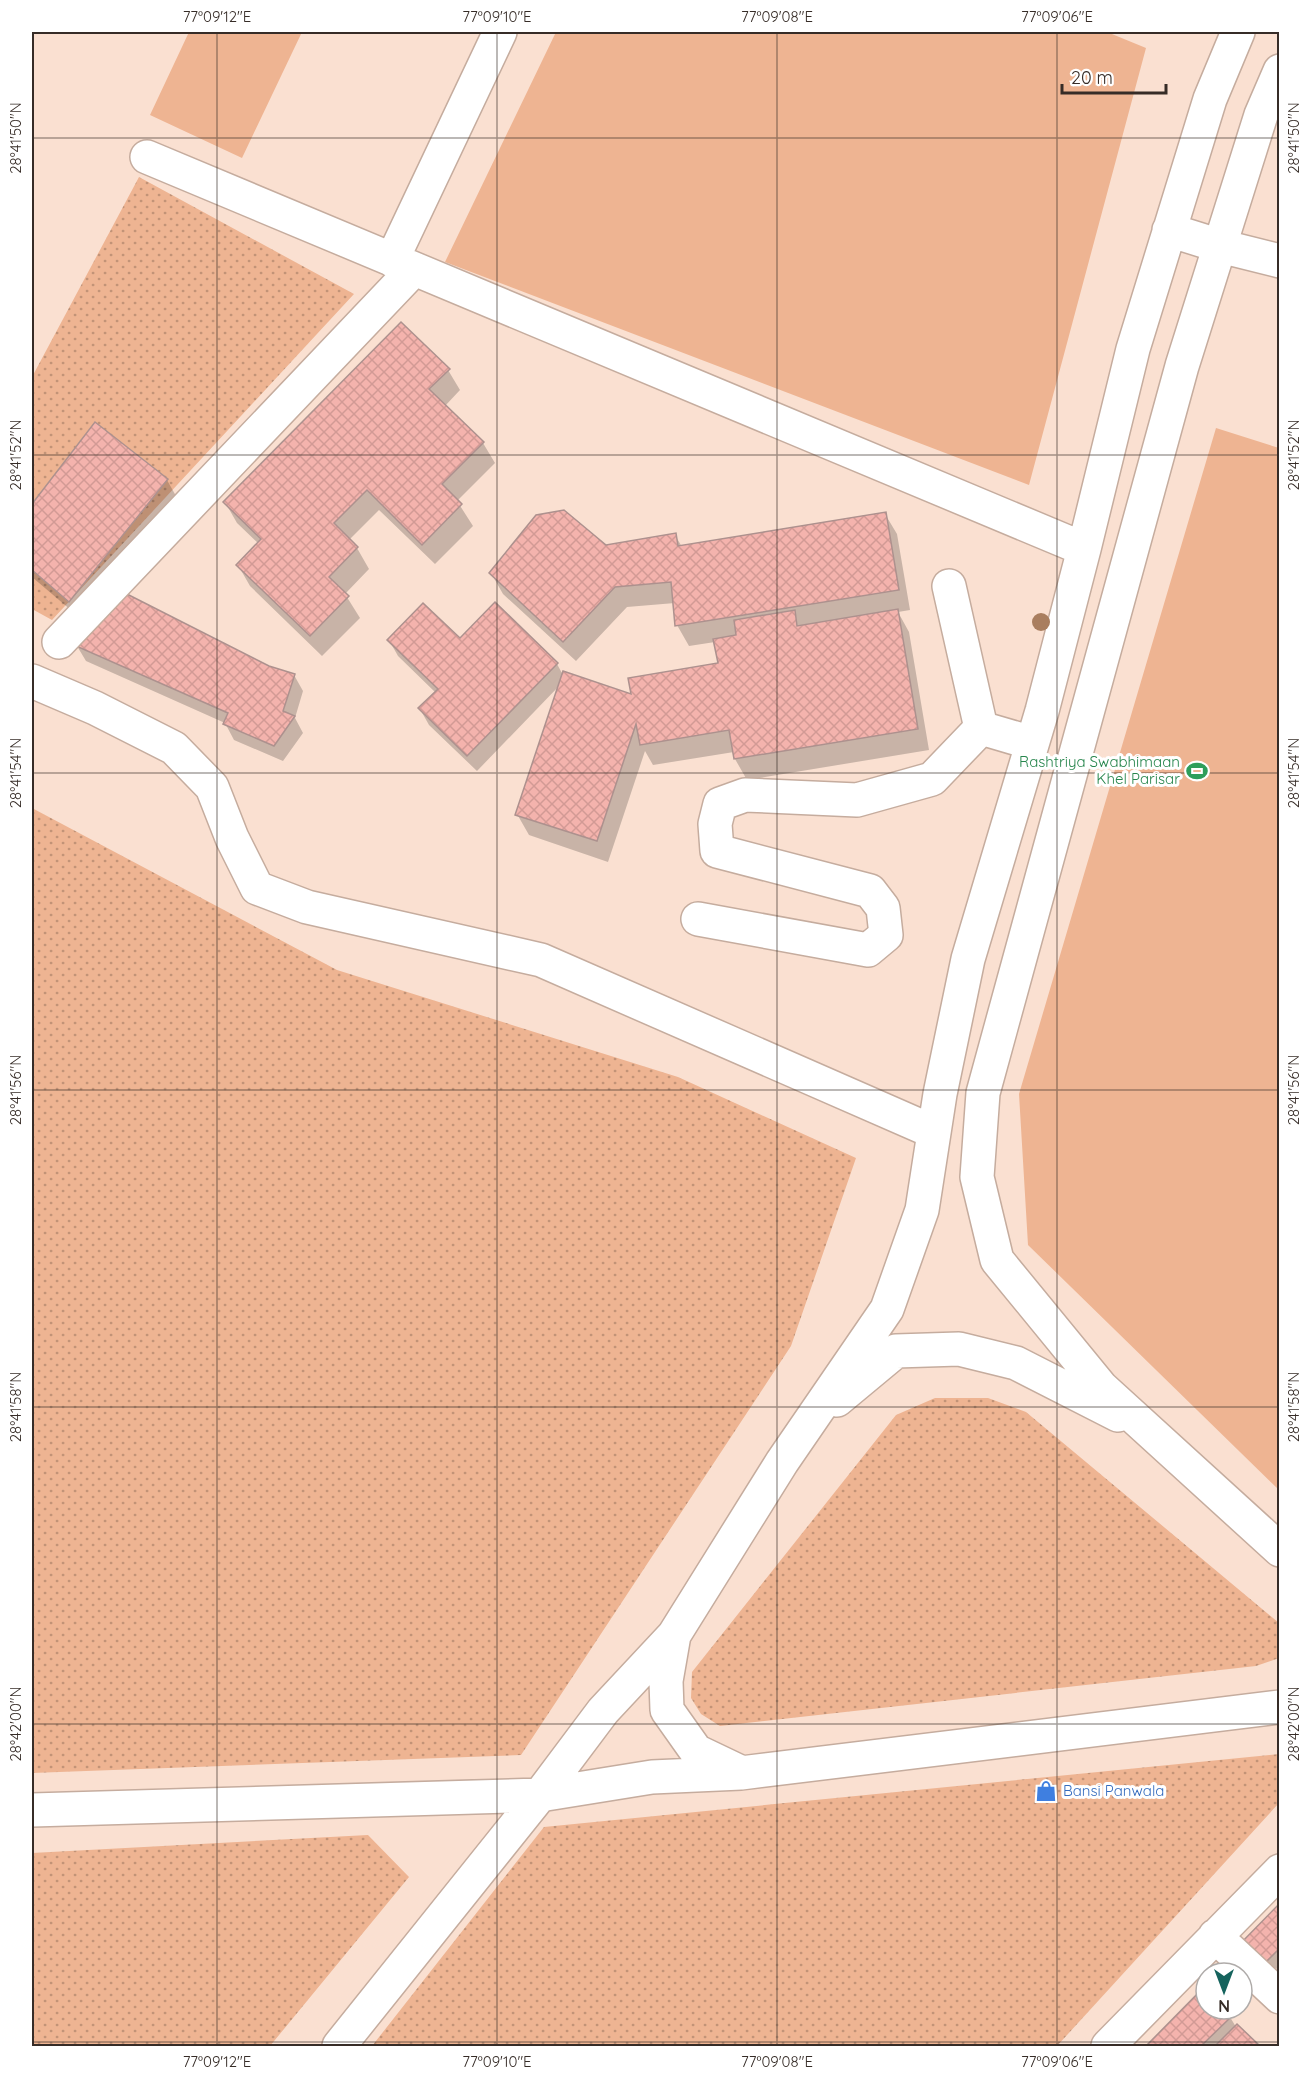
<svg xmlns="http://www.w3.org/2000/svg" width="1311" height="2078" font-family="Quicksand,sans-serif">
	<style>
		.park { fill: url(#park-dots) }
		.pitch { fill: #eeb492 }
		.shadow { fill: #0003 }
		.building { fill: url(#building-cross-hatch); stroke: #ad918e; stroke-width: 1.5 }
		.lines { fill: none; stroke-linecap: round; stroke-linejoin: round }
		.minor-casing { stroke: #c5ac9e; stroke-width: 36 }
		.minor { stroke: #fff; stroke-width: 33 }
		.tree { fill: #a97e5f }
		.ticks { fill: none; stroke: #362c27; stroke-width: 1.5; stroke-opacity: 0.45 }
		.labels { text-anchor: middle; stroke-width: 6; stroke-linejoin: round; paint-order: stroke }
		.leisure-label { font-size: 15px; fill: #27864d; stroke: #fff; text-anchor: end }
		.shop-label { font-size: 15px; fill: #366cbe; stroke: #fff; text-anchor: start }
		.neatline { fill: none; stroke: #362c27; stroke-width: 2 }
		.ticks-label { font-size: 15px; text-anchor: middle; fill: #362c27 }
	</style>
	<defs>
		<pattern id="park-dots" width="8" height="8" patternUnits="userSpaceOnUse" patternTransform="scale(1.5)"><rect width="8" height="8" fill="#eeb492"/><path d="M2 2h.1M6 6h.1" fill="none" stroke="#c29377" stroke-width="1.8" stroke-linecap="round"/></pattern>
		<pattern id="building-cross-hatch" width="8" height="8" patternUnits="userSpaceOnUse" patternTransform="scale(1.5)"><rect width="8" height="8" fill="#f4b3ad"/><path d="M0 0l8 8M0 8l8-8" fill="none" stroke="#d29a95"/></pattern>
	</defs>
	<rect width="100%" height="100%" fill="#fae0d1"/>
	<path class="park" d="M139 177 354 294 52 620 32 609V377Z
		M32 808 337 970 678 1077 856 1158 791 1346 521 1755 32 1773Z
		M935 1398H988L1026 1412 1279 1623V1658L1256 1666 720 1726 701 1714 691 1698 692 1672 896 1415Z
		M1279 1754V1803L1057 2046H372L544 1827Z
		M368 1835 409 1877 270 2046H32V1853Z"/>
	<path class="pitch" d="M189 32H302L242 158 150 115Z
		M556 32H1107L1146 48 1029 485 445 262Z
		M1216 428 1279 448V1490L1028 1245 1019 1094Z"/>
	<path class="shadow" d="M448 370 460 390 445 406 483 443 495 463 457 501 473 526 435 564 379 510 349 540 357 548 369 569 345 594 360 618 322 656 250 586 238 565 259 544 237 523 225 502Z
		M95 424 167 480 176 496 79 617 32 577V507Z
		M885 514 897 534 910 610 898 612 909 632 929 750 747 780 735 759 734 752 653 765 645 751 608 862 529 835 517 814 560 685 477 771 429 725 420 709 436 693 398 656 389 640H460L557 664 563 675 633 696 719 664 715 642 689 646 677 625 675 603 627 607 576 661 503 594 491 573 605 546 675 535 682 547Z
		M77 646 294 675 303 691 295 718 303 733 283 761 234 740 225 723 86 661Z
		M1280 1905V1974L1276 1968 1271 1974 1249 1953Z
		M1203 1990 1206 1993V2009H1223L1230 2017 1236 2027 1258 2046H1148Z"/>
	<path class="building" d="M401 322 450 369 429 389 484 442 442 484 462 504 422 545 367 490 334 523 358 547 329 577 349 596 310 636 236 565 261 539 223 502Z
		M95 422 168 479 69 602 32 570V504Z
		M564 510 606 545 676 533 678 546 886 512 899 590 675 626 671 582 615 587 563 642 489 573 536 515Z
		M119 590 269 666 295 674 283 711 295 716 274 746 223 724 228 713 76 646Z
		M495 602 558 663 467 756 418 708 438 689 387 640 423 603 460 638Z
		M898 609 918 729 734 759 729 730 640 745 636 724 597 841 515 815 563 671 631 694 628 678 718 663 713 639 736 635 734 620 795 610 797 626Z
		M1280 1903V1948L1264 1964 1241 1943Z
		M1203 1988 1206 1991V2009H1225L1232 2016 1201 2046H1146Z
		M1237 2024 1260 2046H1215Z"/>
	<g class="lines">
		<defs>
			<path id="minor" d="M1280 71 1261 115 1182 366 983 1093 977 1177 997 1260 1101 1387 1280 1550
				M147 157 1084 549
				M1169 230 1220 246 1280 261
				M392 260 500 32
				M949 586 981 728 1032 743
				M59 642 414 269
				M32 681 95 708 174 748 212 787 232 838 257 888 307 907 541 960 934 1132
				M698 919 868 950 886 935 883 908 870 891 717 851 715 824 720 804 745 795 857 800 932 779 981 728
				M837 1400 896 1351 959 1349 1016 1363 1118 1415
				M674 1635 666 1681 667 1710 696 1751 740 1772
				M32 1810 540 1795 652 1777 741 1773 1280 1707
				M1215 1936 1280 1997
				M339 2046 540 1795 603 1711 674 1635 782 1462 887 1309 922 1210 940 1094 968 959 1042 711 1084 549 1133 349 1210 99 1238 32
				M1108 2046 1280 1871"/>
		</defs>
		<use href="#minor" class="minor-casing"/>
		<use href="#minor" class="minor"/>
	</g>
	<circle class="tree" cx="1041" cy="622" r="9"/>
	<path class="ticks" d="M217 32V2046M497 32V2046M777 32V2046M1057 32V2046M32 138H1280M32 455H1280M32 773H1280M32 1090H1280M32 1407H1280M32 1724H1280M32 2042H1280"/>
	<defs>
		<symbol id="stadium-bare" viewBox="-9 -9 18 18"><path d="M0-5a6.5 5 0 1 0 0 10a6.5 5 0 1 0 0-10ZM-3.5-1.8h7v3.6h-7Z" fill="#2e9e5b" stroke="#fff" stroke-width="2.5" paint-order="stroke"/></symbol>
		<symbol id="shop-bare" viewBox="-9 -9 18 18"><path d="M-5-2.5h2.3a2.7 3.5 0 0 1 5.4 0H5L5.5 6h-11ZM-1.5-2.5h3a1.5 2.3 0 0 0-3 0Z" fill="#3f7fe0" stroke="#fff" stroke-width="2.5" paint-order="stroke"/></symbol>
	</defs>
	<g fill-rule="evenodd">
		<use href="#stadium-bare" x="1182" y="756" width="30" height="30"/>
		<use href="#shop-bare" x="1031" y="1776" width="30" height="30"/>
	</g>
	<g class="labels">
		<g class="leisure-label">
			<text x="1180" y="767">Rashtriya Swabhimaan<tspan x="1180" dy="17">Khel Parisar</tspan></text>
		</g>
		<g class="shop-label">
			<text x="1063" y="1796">Bansi Panwala</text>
		</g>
	</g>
	<rect width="1311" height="2078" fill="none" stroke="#ffffff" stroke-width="66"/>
	<g transform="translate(1224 1991) rotate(180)"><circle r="28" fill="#ffffff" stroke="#afaba9" stroke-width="1.5"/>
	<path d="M0-4.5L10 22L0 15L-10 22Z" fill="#15635d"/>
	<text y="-9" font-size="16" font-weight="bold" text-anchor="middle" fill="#362c27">N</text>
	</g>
	<path d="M1062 84v9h104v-9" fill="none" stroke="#362c27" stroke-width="3"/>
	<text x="1071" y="84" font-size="18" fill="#362c27" stroke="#ffffff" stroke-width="4.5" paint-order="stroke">20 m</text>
	<rect x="33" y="33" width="1245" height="2012" class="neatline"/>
	<g class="ticks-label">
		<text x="217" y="22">77°09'12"E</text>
		<text x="497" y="22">77°09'10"E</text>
		<text x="777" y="22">77°09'08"E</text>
		<text x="1057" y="22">77°09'06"E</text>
		<text transform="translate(1294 138) rotate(-90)" y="5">28°41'50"N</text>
		<text transform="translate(16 138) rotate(-90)" y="5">28°41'50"N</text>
		<text transform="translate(1294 455) rotate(-90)" y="5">28°41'52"N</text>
		<text transform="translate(16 455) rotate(-90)" y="5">28°41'52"N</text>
		<text transform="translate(16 773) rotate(-90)" y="5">28°41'54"N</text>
		<text transform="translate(1294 773) rotate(-90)" y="5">28°41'54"N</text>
		<text transform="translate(16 1090) rotate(-90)" y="5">28°41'56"N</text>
		<text transform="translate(1294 1090) rotate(-90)" y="5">28°41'56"N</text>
		<text transform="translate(16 1407) rotate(-90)" y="5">28°41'58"N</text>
		<text transform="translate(1294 1407) rotate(-90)" y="5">28°41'58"N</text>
		<text transform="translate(1294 1724) rotate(-90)" y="5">28°42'00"N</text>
		<text transform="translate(16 1724) rotate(-90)" y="5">28°42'00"N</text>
		<text x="217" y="2067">77°09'12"E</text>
		<text x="497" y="2067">77°09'10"E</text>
		<text x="777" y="2067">77°09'08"E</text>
		<text x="1057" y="2067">77°09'06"E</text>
	</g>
</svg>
